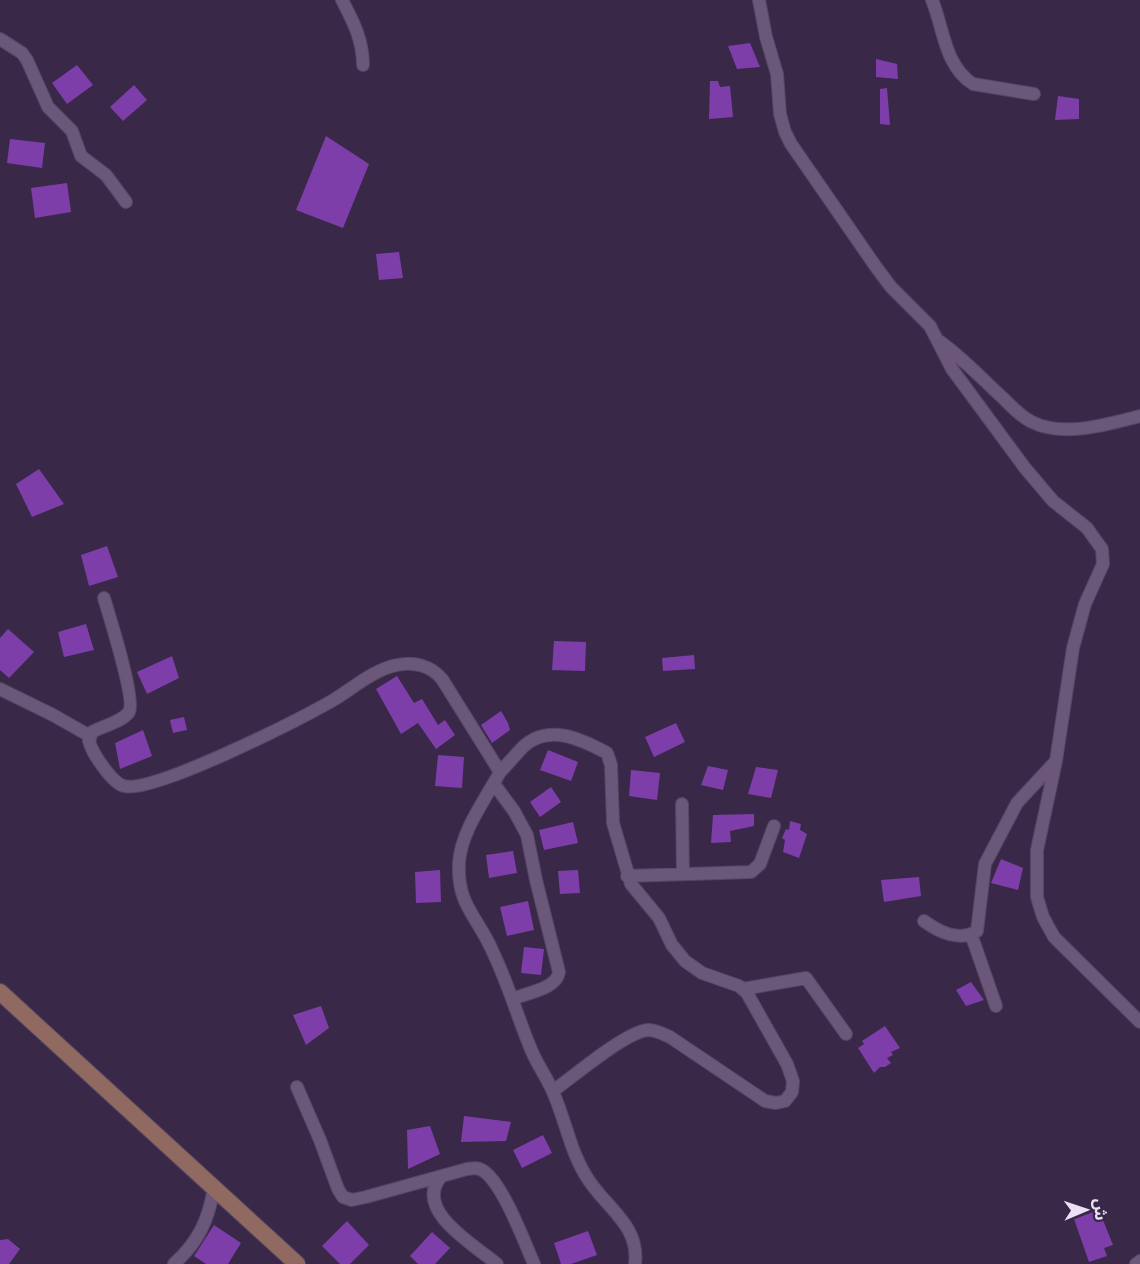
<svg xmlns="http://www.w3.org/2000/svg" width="1140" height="1264" font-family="'Archivo Narrow','Noto Sans Arabic',sans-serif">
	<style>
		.building { fill: #7d3ea9 }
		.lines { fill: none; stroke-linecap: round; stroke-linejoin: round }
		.minor-casing { stroke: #564661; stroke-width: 14 }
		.secondary-casing { stroke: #564661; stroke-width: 18 }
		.minor { stroke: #6a577a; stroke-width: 12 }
		.secondary { stroke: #906a60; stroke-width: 16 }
	</style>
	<rect width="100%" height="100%" fill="#3a2848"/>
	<path class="building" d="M750 43 760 67 737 69 728 46Z
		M876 59 897 64 898 79 876 77Z
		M77 65 93 85 67 104 52 83Z
		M710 81H718L720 87 730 86 733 117 709 119Z
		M134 85 147 100 123 121 110 107Z
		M887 88 890 125 880 124V89Z
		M1058 96 1079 99V119L1055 120Z
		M326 136 369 164 343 228 296 210Z
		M10 139 45 143 42 168 7 163Z
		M67 183 71 212 35 218 31 188Z
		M399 252 403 278 379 280 376 254Z
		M39 469 64 504 32 517 16 484Z
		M107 546 118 577 89 586 81 555Z
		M86 624 94 650 64 657 58 632Z
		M8 629 34 652 9 678 0 670V638Z
		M554 641 586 642 585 671 552 670Z
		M694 655 695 669 663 671 662 658Z
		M172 656 179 678 147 694 137 672Z
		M397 676 414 703 422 699 438 725 445 720 455 735 436 749 418 723 401 734 376 689Z
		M501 711 508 723 510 730 492 743 481 725Z
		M184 717 187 730 173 733 170 720Z
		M676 723 685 742 654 757 645 737Z
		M143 730 152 756 120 769 115 743Z
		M548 750 578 762 571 781 540 770Z
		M438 755 464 757 462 788 435 786Z
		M708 766 728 770 723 790 701 785Z
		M756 767 778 770 771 798 748 794Z
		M631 770 660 773 657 800 629 796Z
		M551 787 561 802 540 817 530 802Z
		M754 814V826L730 831 731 842 711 843 713 815Z
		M790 821 801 824 800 830 807 834 799 858 783 852 785 840 782 838 786 829 789 830Z
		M573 822 578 843 544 850 539 830Z
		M513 851 517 873 489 878 486 855Z
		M1001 859 1023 868 1018 890 991 883Z
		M440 870 441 902 416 903 415 872Z
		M578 870 580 893 560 894 558 871Z
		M919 877 921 896 884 902 881 880Z
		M528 901 534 930 507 936 500 907Z
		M524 947 544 949 541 975 521 973Z
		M971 982 984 1000 966 1006 956 990Z
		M321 1006 329 1028 306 1045 293 1015Z
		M885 1026 900 1048 891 1052 893 1055 887 1058 891 1063 885 1067H880L874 1073 858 1048 864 1044 862 1041Z
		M464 1116 511 1122 506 1141 461 1142Z
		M430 1126 440 1154 408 1169 407 1130Z
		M543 1135 552 1153 522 1168 513 1150Z
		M1099 1210 1113 1245 1104 1248 1107 1256 1089 1262 1074 1219Z
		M347 1221 369 1245 350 1264H340L322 1246Z
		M214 1225 241 1243 228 1264H206L194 1256Z
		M588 1231 597 1255 571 1264H561L554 1243Z
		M432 1232 450 1248 435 1264H418L410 1256Z
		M8 1239 20 1249 9 1264H0V1240Z"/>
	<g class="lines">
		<defs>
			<path id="minor" d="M342 0C353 21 363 40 363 65
				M759 0 766 37 777 74 780 114 785 132 791 144 876 267 891 287 930 326 952 369 1025 468 1053 501 1087 528 1102 549 1103 564 1085 604 1073 648 1056 761 1037 850V897L1043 917 1054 937 1140 1022
				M932 0C944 29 944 65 973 84L1034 94
				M0 39 22 53 27 60 48 107 72 131 81 156 106 175 126 202
				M939 341C963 358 982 379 1004 399 1012 407 1021 417 1032 422 1064 438 1108 424 1140 416
				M104 598C109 615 136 700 129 712 122 722 103 726 92 732L89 741C92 753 112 783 124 786 153 794 298 720 330 702 351 690 372 670 397 665 414 661 431 666 442 679L500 772C485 800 461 831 459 863 457 905 477 916 492 950 507 981 517 1015 530 1047 536 1063 546 1076 553 1092 565 1119 570 1150 586 1176 604 1207 640 1224 635 1264
				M0 689 53 715 90 736
				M500 772C508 764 515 755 523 747 548 723 581 739 607 753L611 765 613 823 631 884 659 918 672 945 685 961 702 973 739 986 747 993 787 1064 793 1081 792 1092 785 1101 776 1103 765 1101 670 1037C663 1034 656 1030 648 1030 625 1032 573 1077 553 1091
				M494 784 514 811 527 835 536 880 559 972C557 989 526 993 512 999
				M682 804 683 874
				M627 876 751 872 760 864 774 826
				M924 921C939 932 960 942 977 931L985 864 1017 803 1055 762
				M971 934 996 1006
				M743 989 806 978 846 1034
				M297 1087 320 1140 338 1189 343 1197 352 1200 366 1197 467 1169C473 1168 479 1167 485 1172 504 1187 524 1241 534 1264
				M441 1177C412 1210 476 1246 497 1264
				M174 1264C199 1241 208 1221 214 1188
				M1136 1264 1140 1261"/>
			<path id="secondary" d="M0 992 297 1264"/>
		</defs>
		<use href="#minor" class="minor-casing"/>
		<use href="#secondary" class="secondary-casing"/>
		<use href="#minor" class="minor"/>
		<use href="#secondary" class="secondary"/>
	</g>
	<g transform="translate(1086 1210) rotate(88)" stroke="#3a2848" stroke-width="4.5" paint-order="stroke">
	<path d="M0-4.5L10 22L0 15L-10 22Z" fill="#ebe0f5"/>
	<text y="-9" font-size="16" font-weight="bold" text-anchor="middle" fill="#ebe0f5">ش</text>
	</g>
</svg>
